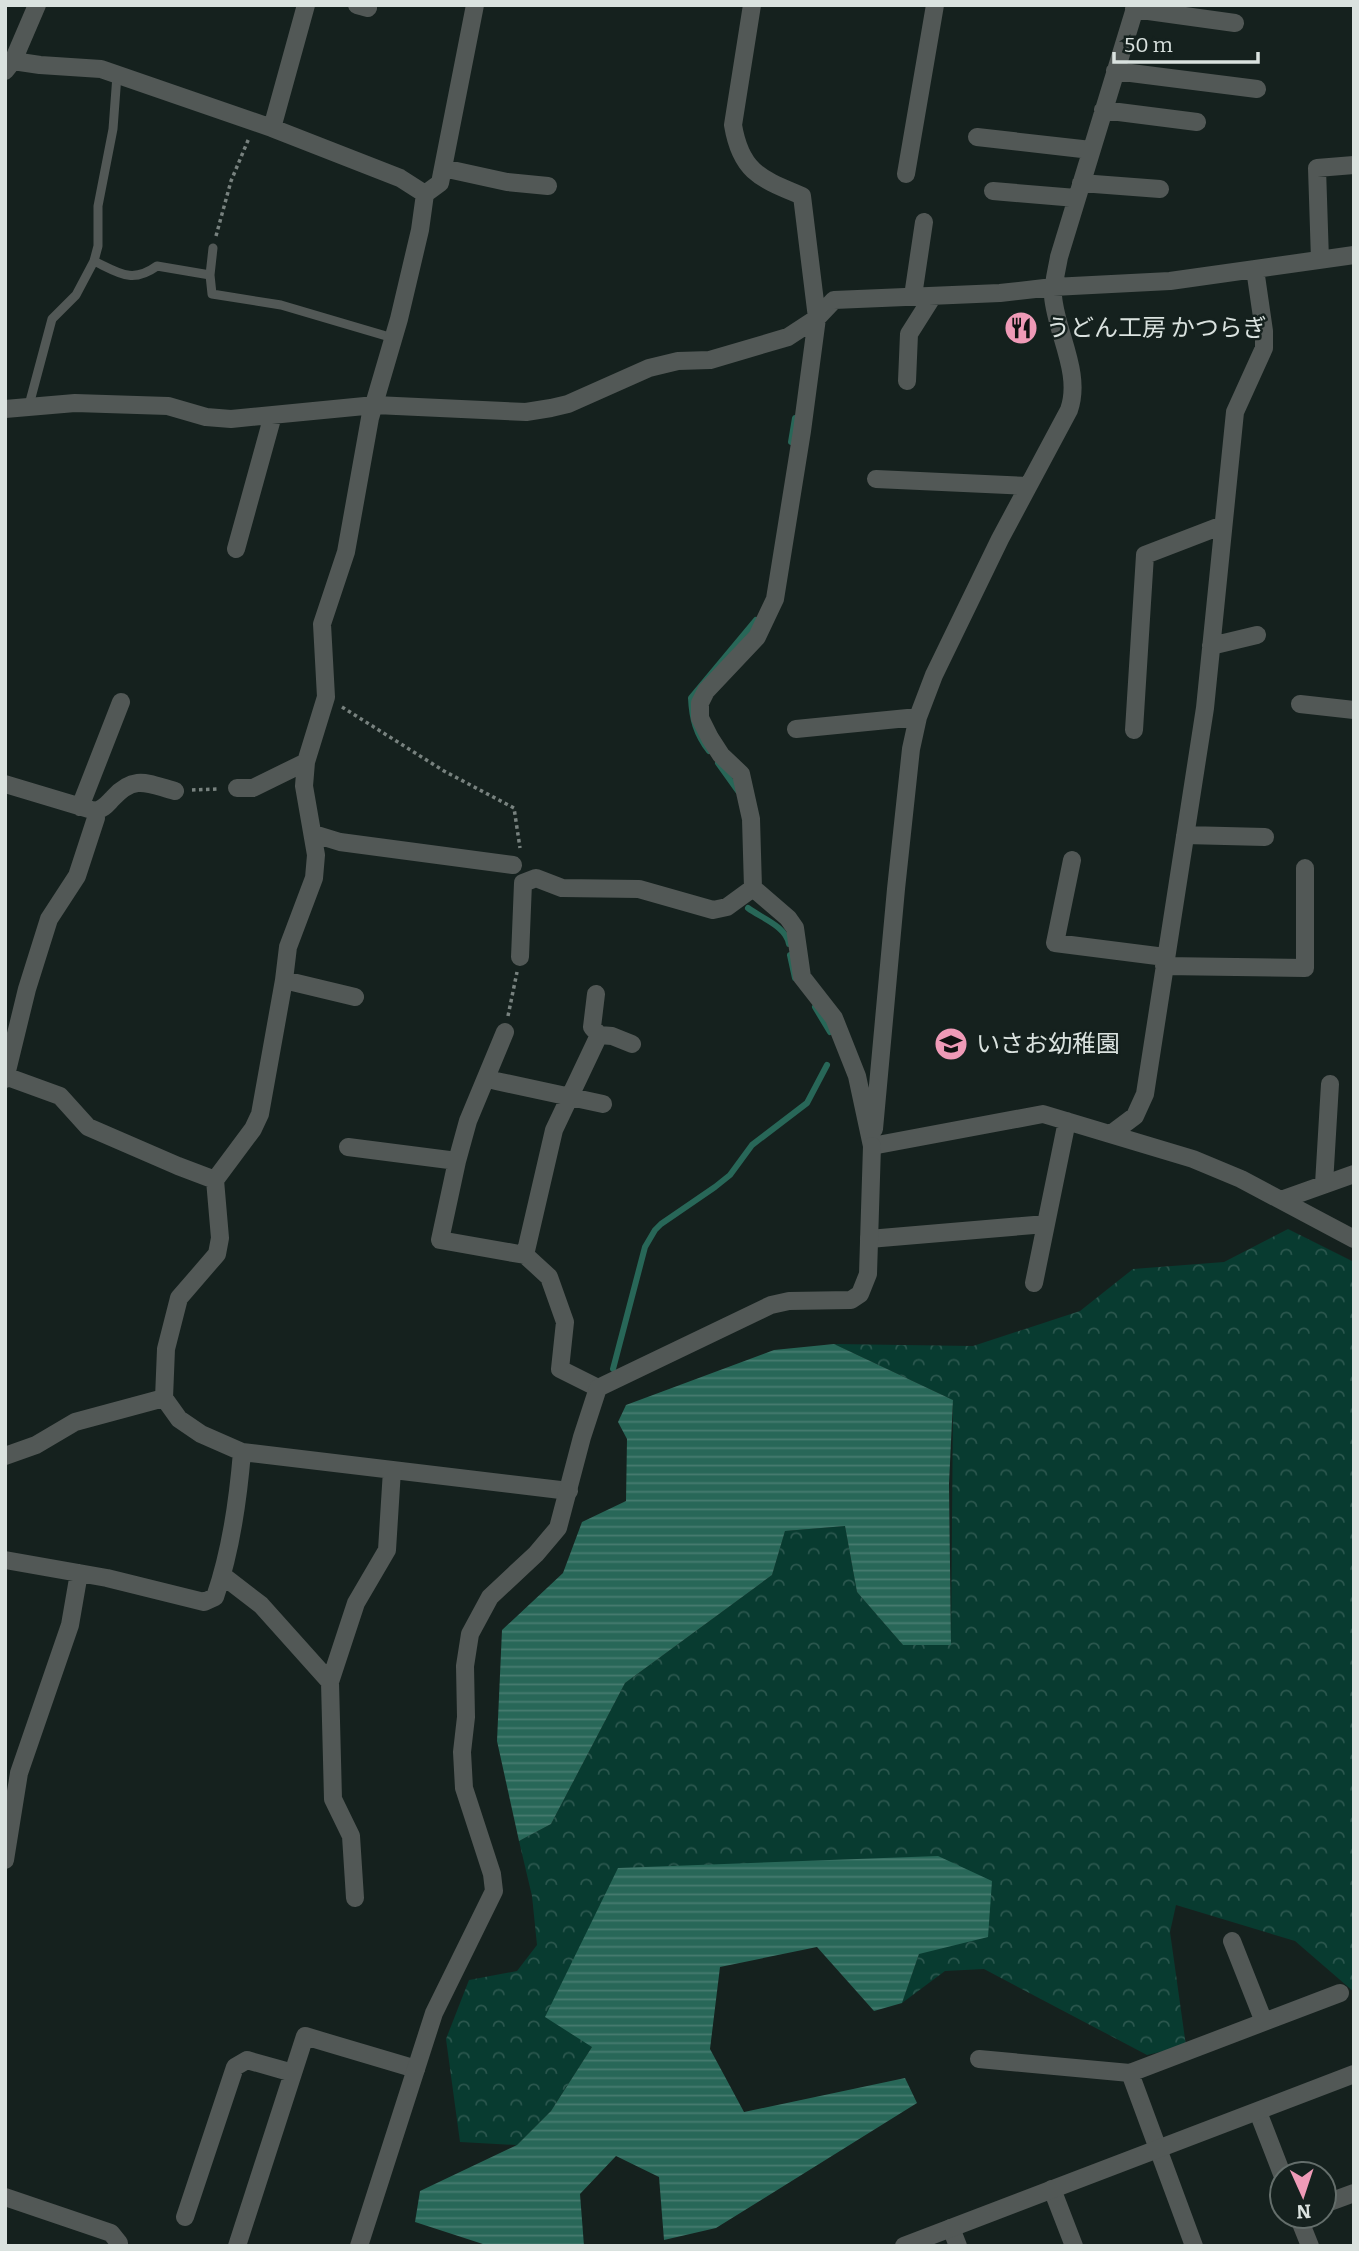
<svg xmlns="http://www.w3.org/2000/svg" width="1359" height="2251" font-family="Bitter,'Noto Sans JP',serif">
	<style>
		.forest { fill: url(#forest-crowns) }
		.water { fill: url(#water-rules) }
		.lines { fill: none; stroke-linecap: round; stroke-linejoin: round }
		.stream { stroke: #286758; stroke-width: 6 }
		.path { stroke: #78827f; stroke-width: 3.5; stroke-dasharray: 3.5 3.5; stroke-linecap: butt }
		.service { stroke: #525856; stroke-width: 9 }
		.minor { stroke: #525856; stroke-width: 18 }
		.tertiary { stroke: #525856; stroke-width: 18 }
		.labels { text-anchor: middle; stroke-width: 5; stroke-linejoin: round; paint-order: stroke }
		.poi-label { font-size: 24px; fill: #dae2df; stroke: #15211e; text-anchor: start }
	</style>
	<defs>
		<pattern id="forest-crowns" width="20" height="18" patternUnits="userSpaceOnUse" patternTransform="scale(1.75)"><rect width="20" height="18" fill="#083b30"/><path d="M2 6a3 3 0 1 1 6 0M12 15a3 3 0 1 1 6 0" fill="none" stroke="#2b574e"/></pattern>
		<pattern id="water-rules" width="6" height="5" patternUnits="userSpaceOnUse" patternTransform="scale(1.75)"><rect width="6" height="5" fill="#286758"/><path d="M0 2.5h6" fill="none" stroke="#477c70"/></pattern>
	</defs>
	<rect width="100%" height="100%" fill="#15211e"/>
	<path class="forest" d="M1288 1229 1354 1262V1992L1295 1941 1176 1905 1170 1932 1186 2046 1147 2055 984 1969 945 1971 902 2003 919 1954 619 1868 592 2047 551 2111 517 2145 460 2142 446 2039 469 1980 517 1971 537 1945 532 1896 519 1841 551 1824 625 1683 772 1575 785 1531 845 1526 857 1592 903 1645H951L953 1400 834 1344 973 1346 1080 1311 1133 1269 1224 1262Z"/>
	<path class="water" d="M834 1344 953 1400 949 1484 951 1645H903L857 1592 845 1526 785 1531 772 1575 625 1683 551 1824 519 1841 497 1741 502 1630 563 1573 582 1522 626 1501 627 1439 618 1422 626 1405 774 1350Z
		M938 1856 992 1881 988 1937 919 1954 902 2003 874 2011 817 1947 720 1967 710 2049 744 2112 905 2078 917 2103 716 2228 664 2240 659 2177 616 2156 580 2194 584 2246H489L415 2222 420 2191 517 2145 551 2111 592 2047 545 2017 618 1868Z"/>
	<g class="lines">
		<path class="stream" d="M791 442 795 418
			M709 751C696 734 692 719 691 698L756 620
			M718 763 738 791
			M748 908C761 918 786 926 789 944
			M790 955 795 978
			M815 1007 830 1032
			M613 1369 645 1247 655 1230 661 1224 715 1187 730 1175 752 1145 807 1103 827 1065"/>
		<path class="path" d="M216 236 231 181 249 138
			M342 707 444 771 514 808 520 848
			M192 790 219 789
			M508 1016 517 972"/>
		<path class="service" d="M94 261C119 273 132 284 157 266L210 275 212 294 281 305 393 338
			M210 275 213 248
			M29 405 52 319 76 295 94 261 98 246V206L113 129 117 75"/>
		<path class="minor" d="M357 5 368 8
			M475 5 440 183 425 194 420 230 399 319 370 418 346 552 322 624 326 697 306 762 304 786 316 855 314 878 288 947 284 980 260 1114 253 1129 215 1180 220 1238 217 1254 179 1298 166 1349 164 1398 179 1419 201 1434 242 1452 569 1491
			M752 5 733 125C741 173 762 179 802 196L817 318 802 431 775 599 757 637 706 691 700 703V718L710 738 721 755 741 774 751 819 753 888 788 918 795 928 802 977 834 1018 857 1076 872 1146
			M1134 9 1235 23
			M13 61 40 65 101 69 272 128 400 178 425 194
			M5 71 13 61 37 5
			M1115 71 1257 89
			M1103 110 1197 122
			M272 128 306 5
			M977 137 1091 150
			M443 168 507 182 548 186
			M906 174 935 5
			M1081 183 1160 189
			M993 191 1076 198
			M1320 260 1317 168 1354 165
			M913 296 924 222
			M907 381 909 334 933 296
			M5 409 75 403 168 406 206 417 231 419 375 405 526 412 551 408 568 404 649 368 678 361 710 360 788 337 817 318 834 300 1000 293 1053 287 1170 281 1354 255
			M876 479 1028 486
			M236 549 273 415
			M1211 646 1257 635
			M1300 704 1354 710
			M796 729 918 717
			M1134 730 1145 555 1223 525
			M5 784 95 811C104 809 107 804 113 798 135 774 148 784 175 791
			M237 788H253L306 762
			M80 807 121 702
			M314 834 340 842 513 865
			M1185 835 1265 837
			M1072 860 1055 943 1165 957
			M520 957 523 883 536 878 562 888 639 889 713 910 727 907 753 888
			M1164 966 1305 968V868
			M284 980 355 997
			M596 994 592 1027 599 1035 612 1036 632 1044
			M505 1032 468 1121 457 1161 440 1240 525 1255 549 1277 565 1322 560 1369 598 1388
			M5 1076 60 1096 88 1127 178 1166 215 1180
			M5 1079 27 989 49 919 77 876 96 818 95 811
			M496 1081 603 1104
			M874 1129 896 889 911 749 918 717 934 675 1000 539 1069 410C1082 373 1056 333 1053 296 1053 283 1057 269 1059 257L1136 5
			M1111 1134 1135 1116 1145 1094 1205 708 1235 412 1264 348V331L1255 269
			M872 1146 1043 1114 1193 1159 1241 1179 1354 1239
			M348 1147 457 1161
			M1324 1184 1330 1084
			M1281 1200 1354 1174
			M869 1239 1046 1224
			M525 1255 554 1130 599 1035
			M1034 1283 1067 1121
			M5 1456 36 1445 75 1422 164 1398
			M5 1560 107 1578 204 1602 215 1597C231 1551 238 1501 242 1452
			M222 1575 261 1605 330 1682
			M5 1860 19 1773 70 1625 79 1573
			M355 1898 351 1836 333 1799 330 1682 356 1603 387 1550 392 1470
			M1232 1941 1264 2022
			M979 2059 1130 2073 1340 1993
			M1130 2073 1194 2246
			M1258 2112 1282 2174
			M1052 2189 1074 2246
			M5 2197 111 2233 119 2243V2246
			M1324 2204 1354 2193
			M1298 2216 1310 2246
			M185 2217 235 2067 247 2060 293 2073
			M951 2228 958 2246
			M237 2246 305 2036 416 2069"/>
		<path class="tertiary" d="M359 2246 434 2013 494 1891 492 1874 464 1788 462 1752 466 1717 465 1666 470 1634 490 1597 536 1554 558 1528 582 1437 598 1388 771 1305 789 1301 851 1300 860 1294 868 1274 872 1146
			M904 2246 1354 2074"/>
	</g>
	<defs>
		<symbol id="restaurant-disc" viewBox="-11 -11 22 22"><circle r="9.5" fill="#ef9ab7" stroke="#15211e"/><path d="M-5-6h1v4h1v-4h1v4h1v-4h1v5L-1.5 .5V6h-2V.5L-5-1ZM5-6V6H3V1.5H1.5Q1.5-4 5-6Z" fill="#111"/></symbol>
		<symbol id="school-disc" viewBox="-11 -11 22 22"><circle r="9.5" fill="#ef9ab7" stroke="#15211e"/><path d="M0-5L7-2L0 1L-7-2ZM-4 1L0 2.5L4 1V4Q0 6-4 4Z" fill="#111"/></symbol>
	</defs>
	<g fill-rule="evenodd">
		<use href="#restaurant-disc" x="1002" y="309" width="38" height="38"/>
		<use href="#school-disc" x="932" y="1025" width="38" height="38"/>
	</g>
	<g class="labels">
		<g class="poi-label">
			<text x="1046" y="336">うどん工房 かつらぎ</text>
			<text x="976" y="1052">いさお幼稚園</text>
		</g>
	</g>
	<rect width="1359" height="2251" fill="none" stroke="#dae2df" stroke-width="14"/>
	<g transform="translate(1303 2195) rotate(177)"><circle r="33" fill="#15211e" stroke="#646e6b" stroke-width="2"/>
	<path d="M0-5L12 26L0 18L-12 26Z" fill="#ef9ab7"/>
	<text y="-10" font-size="19" font-weight="bold" text-anchor="middle" fill="#dae2df">N</text>
	</g>
	<path d="M1114 52v10h144v-10" fill="none" stroke="#dae2df" stroke-width="3.5"/>
	<text x="1124" y="52" font-size="21" fill="#dae2df" stroke="#15211e" stroke-width="5" paint-order="stroke">50 m</text>
</svg>
